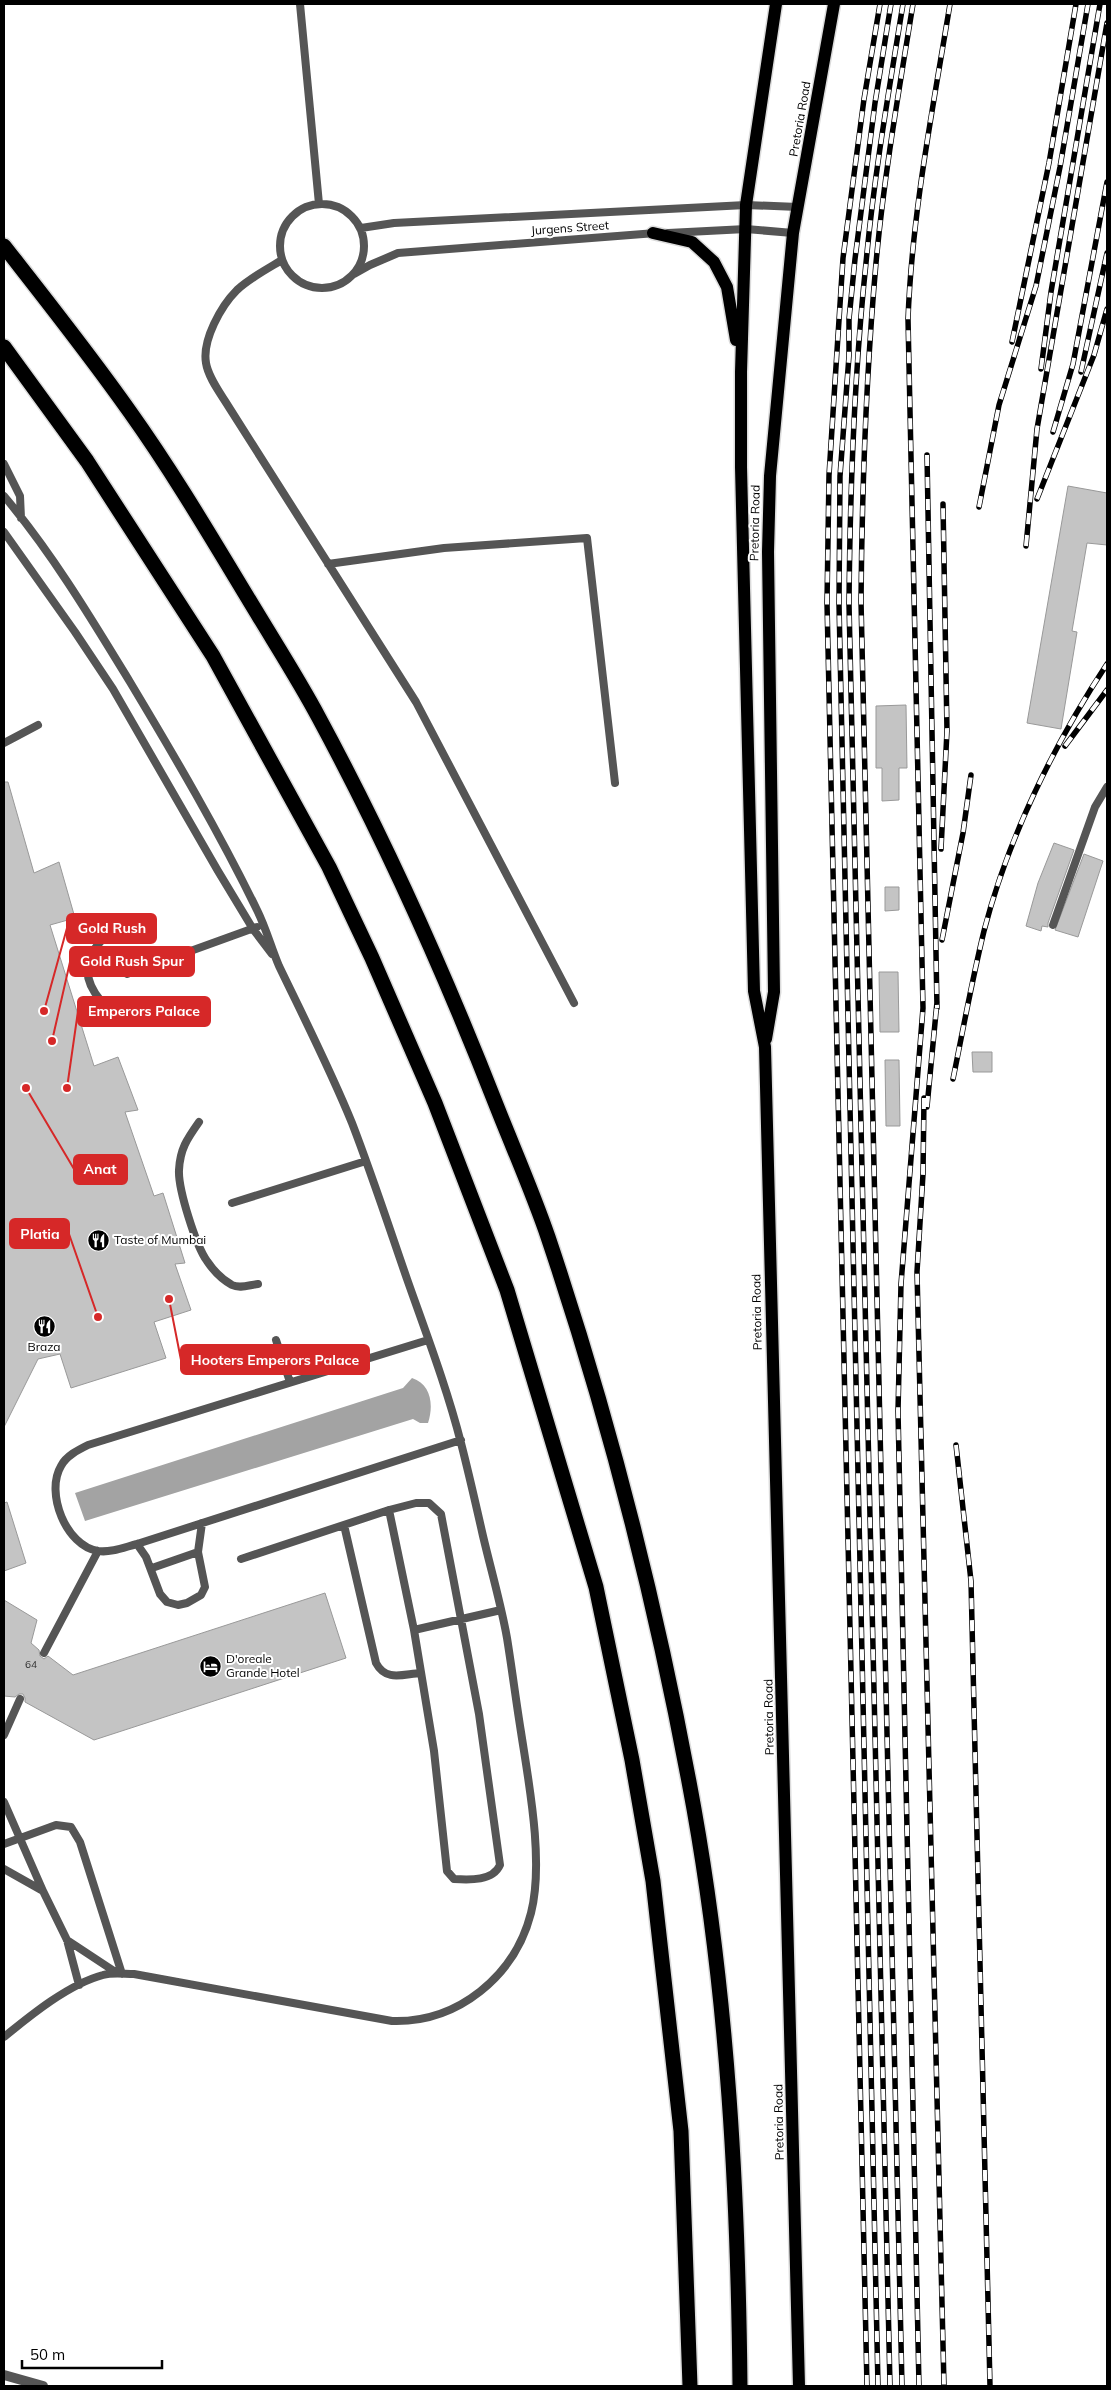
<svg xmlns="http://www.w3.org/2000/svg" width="1111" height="2390" font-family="Mulish,sans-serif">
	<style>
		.water { fill: #a3a3a3 }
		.building { fill: #c4c4c4; stroke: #999 }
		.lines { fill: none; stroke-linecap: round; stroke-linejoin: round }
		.primary-casing { stroke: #dbdbdb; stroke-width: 15 }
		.motorway-casing { stroke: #dbdbdb; stroke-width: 18 }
		.service { stroke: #555; stroke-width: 8 }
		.tertiary { stroke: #555; stroke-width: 10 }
		.primary { stroke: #000; stroke-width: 12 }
		.motorway { stroke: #000; stroke-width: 15 }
		.rail-casing { stroke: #000; stroke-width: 5.5 }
		.rail { stroke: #fff; stroke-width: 4; stroke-dasharray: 11; stroke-linecap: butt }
		.labels { text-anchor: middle; stroke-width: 4; stroke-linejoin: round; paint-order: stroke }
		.number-label { font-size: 10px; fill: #313131 }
		.street-label { font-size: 12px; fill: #000; stroke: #fff }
		.poi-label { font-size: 12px; fill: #000; stroke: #fff; text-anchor: start }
		.leader { fill: none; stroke: #d62828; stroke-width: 2 }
		.callout-dot { fill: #d62828; stroke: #fff; stroke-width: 2 }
		.callout { fill: #d62828; stroke: #d62828; stroke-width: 2 }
		.callout-label { font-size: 14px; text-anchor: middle; font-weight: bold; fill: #fff }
	</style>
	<rect width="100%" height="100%" fill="#fff"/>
	<path class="water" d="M412 1378C431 1384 434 1405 428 1423H420L413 1419 85 1521 75 1493 403 1388Z"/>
	<path class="building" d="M1068 486 1107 493V545L1087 543 1072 631 1077 632 1061 729 1027 723Z
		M906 705 907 768H899V800L882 801V768H876V706Z
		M4 782H8L34 873 59 862 75 918 50 925 94 1066 118 1057 138 1110 125 1112 154 1196 163 1193 185 1263 175 1264 191 1310 154 1322 166 1358 71 1388 60 1354 38 1359 4 1427Z
		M1054 843 1074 850 1048 923V927L1042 926 1041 931 1026 926 1038 883Z
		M1084 854 1103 861 1078 937 1055 930Z
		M885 887H899V910L885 911Z
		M879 972H898L899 1032H880Z
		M972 1052H992V1072H973Z
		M885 1060H899L900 1126H886Z
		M7 1502 26 1563 4 1571V1503Z
		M325 1593 346 1658 94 1740 25 1702V1698L23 1694H19L15 1697 4 1696V1600L37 1620 31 1643 39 1650 40 1656 44 1659 48 1656 73 1675Z"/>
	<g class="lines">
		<defs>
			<path id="primary" d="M776 4 746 205 741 372V467L754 991 765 1047 799 2386
				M653 233 692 242 714 262 727 287 736 340
				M766 1039 774 992 768 552 770 476 793 233 834 4"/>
			<path id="motorway" d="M4 246C47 301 90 355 130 412 177 478 218 549 260 618 280 651 301 684 319 718 387 844 445 974 497 1107 514 1150 533 1193 548 1237 611 1424 659 1615 694 1809 728 2000 738 2193 740 2386
				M4 347 87 461 213 656 329 867 372 958 435 1103 507 1290 596 1587 632 1760 653 1881 681 2131 690 2386"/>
		</defs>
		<use href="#primary" class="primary-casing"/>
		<use href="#motorway" class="motorway-casing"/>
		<path class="service" d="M300 4 319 204
			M280 246a42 42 0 1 1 84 0a42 42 0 1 1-84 0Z
			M361 228 394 223 746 205 798 207
			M668 233 746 229 793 233
			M282 260C267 269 250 278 237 290 221 306 202 340 206 363 208 376 218 390 225 401L416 702 574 1003
			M354 274 370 265 398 253 656 233
			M4 464 20 496 21 518
			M4 496C52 553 91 618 130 682 175 757 219 832 257 910 266 928 271 947 279 966 304 1018 330 1069 352 1123 372 1175 389 1227 407 1279 426 1333 447 1388 461 1443 469 1474 476 1505 483 1536 491 1570 501 1604 507 1638 512 1669 516 1701 521 1732 529 1784 544 1862 531 1913 515 1976 458 2023 392 2021L134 1974C124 1974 113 1972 103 1975 69 1984 31 2015 4 2037
			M4 532 75 632 113 689 218 871 253 929 272 954
			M328 564 444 548 587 538 615 783
			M4 743 38 725
			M1053 925 1095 807 1107 787
			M107 935C84 956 81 978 101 1001 108 1009 116 1016 126 1019 133 1021 142 1020 149 1020
			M127 974 257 927
			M199 1122C187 1139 180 1149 179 1170 178 1189 196 1246 207 1261 213 1270 223 1280 232 1285 240 1289 249 1285 258 1284
			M232 1203 366 1161
			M276 1340 290 1382
			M428 1340 88 1445C78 1450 66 1456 61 1466 45 1493 66 1546 98 1551 111 1553 125 1547 137 1544L461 1440
			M389 1510 414 1630
			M344 1525 376 1663C386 1682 403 1674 421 1673
			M137 1544 146 1557 160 1594 167 1602 178 1605 187 1603 201 1595 205 1587 198 1552 202 1523
			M241 1559 389 1510 416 1503H429L441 1514 479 1714 500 1865C493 1881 470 1880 454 1879L447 1871 434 1751 414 1630 501 1610
			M152 1568 198 1552
			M44 1653 98 1551
			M4 1735 20 1699
			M4 1802 43 1891
			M4 1844 56 1825 71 1827 80 1842 122 1974
			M4 1869 43 1891 67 1940 79 1985
			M67 1940 117 1973"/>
		<path class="tertiary" d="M4 2375 43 2386"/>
		<use href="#primary" class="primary"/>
		<use href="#motorway" class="motorway"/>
		<defs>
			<path id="rail" d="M1012 342 1049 163 1076 4
				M1041 369 1051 292 1100 4
				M1081 372 1107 253
				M1053 432 1073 364 1107 182
				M927 455 937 1008
				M1037 499 1094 355 1107 309
				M979 507 999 405 1036 286 1060 167 1088 4
				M1026 546 1037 429 1107 23
				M1065 746 1107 690
				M941 849 947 731 943 504
				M942 940 963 833 971 775
				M953 1079C963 1030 972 980 984 931 1008 838 1054 744 1107 664
				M924 1098 923 1174 917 1272 944 2386
				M927 1107 937 1002
				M956 1445 971 1581 990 2386
				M867 2386 827 603 829 475 843 258 864 99 880 4
				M878 2386 839 604 840 476 849 356V319L855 259 875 103 891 4
				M890 2386 849 604C850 490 854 376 866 263 874 176 889 90 903 4
				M902 2386 861 601C862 488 866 376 876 263 884 176 899 90 913 4
				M919 2386 898 1411 901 1284 923 1008 908 319C912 213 933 108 950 4"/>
		</defs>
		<use href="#rail" class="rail-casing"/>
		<use href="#rail" class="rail"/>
	</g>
	<defs>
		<symbol id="restaurant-disc" viewBox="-11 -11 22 22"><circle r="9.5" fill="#000" stroke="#fff"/><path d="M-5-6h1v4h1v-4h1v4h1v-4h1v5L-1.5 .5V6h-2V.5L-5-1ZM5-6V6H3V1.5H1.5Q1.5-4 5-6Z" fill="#fff"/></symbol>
		<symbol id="hotel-disc" viewBox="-11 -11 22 22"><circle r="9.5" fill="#000" stroke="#fff"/><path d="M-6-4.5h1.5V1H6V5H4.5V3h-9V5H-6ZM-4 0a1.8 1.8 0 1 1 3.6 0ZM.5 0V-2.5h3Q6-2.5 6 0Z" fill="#fff"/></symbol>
	</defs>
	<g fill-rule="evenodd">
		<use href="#restaurant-disc" x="86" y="1228" width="25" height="25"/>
		<use href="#restaurant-disc" x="32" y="1314" width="25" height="25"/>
		<use href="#hotel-disc" x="198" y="1654" width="25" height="25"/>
	</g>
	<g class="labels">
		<g class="number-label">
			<text x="31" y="1668">64</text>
		</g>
		<g class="street-label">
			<text transform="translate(800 119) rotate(-80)" y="4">Pretoria Road</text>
			<text transform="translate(570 228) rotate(-4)" y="4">Jurgens Street</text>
			<text transform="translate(755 523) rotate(-89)" y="4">Pretoria Road</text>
			<text transform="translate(757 1312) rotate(-91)" y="4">Pretoria Road</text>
			<text transform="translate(769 1717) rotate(-91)" y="4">Pretoria Road</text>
			<text transform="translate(779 2122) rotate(-91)" y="4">Pretoria Road</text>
		</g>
		<g class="poi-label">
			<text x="114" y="1244">Taste of Mumbai</text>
			<text x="44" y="1351" text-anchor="middle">Braza</text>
			<text x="226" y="1663">D'oreale<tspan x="226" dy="14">Grande Hotel</tspan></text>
		</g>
	</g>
	<path class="leader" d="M44 1011L67 928M52 1041L70 962M67 1088L78 1011M26 1088L74 1169M98 1317L69 1234M169 1299L181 1360"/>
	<g class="callout-dot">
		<circle cx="44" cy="1011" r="5"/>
		<circle cx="52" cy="1041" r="5"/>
		<circle cx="67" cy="1088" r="5"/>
		<circle cx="26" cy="1088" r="5"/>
		<circle cx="98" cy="1317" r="5"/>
		<circle cx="169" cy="1299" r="5"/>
	</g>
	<g class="callout">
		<rect x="67" y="914" width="89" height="29" rx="5"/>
		<rect x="70" y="947" width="124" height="29" rx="5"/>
		<rect x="78" y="997" width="132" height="29" rx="5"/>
		<rect x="74" y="1155" width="53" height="29" rx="5"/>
		<rect x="10" y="1219" width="59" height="29" rx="5"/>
		<rect x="181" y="1345" width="188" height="29" rx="5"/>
	</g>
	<g class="callout-label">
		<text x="112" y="933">Gold Rush</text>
		<text x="132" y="966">Gold Rush Spur</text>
		<text x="144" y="1016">Emperors Palace</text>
		<text x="100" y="1174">Anat</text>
		<text x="40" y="1239">Platia</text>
		<text x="275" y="1365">Hooters Emperors Palace</text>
	</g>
	<rect width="1111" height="2390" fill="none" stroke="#000000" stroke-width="10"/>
	<path d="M22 2360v8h140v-8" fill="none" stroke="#000000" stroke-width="2.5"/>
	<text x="30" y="2360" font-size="15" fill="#000000" stroke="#ffffff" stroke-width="4" paint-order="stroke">50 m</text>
</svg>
